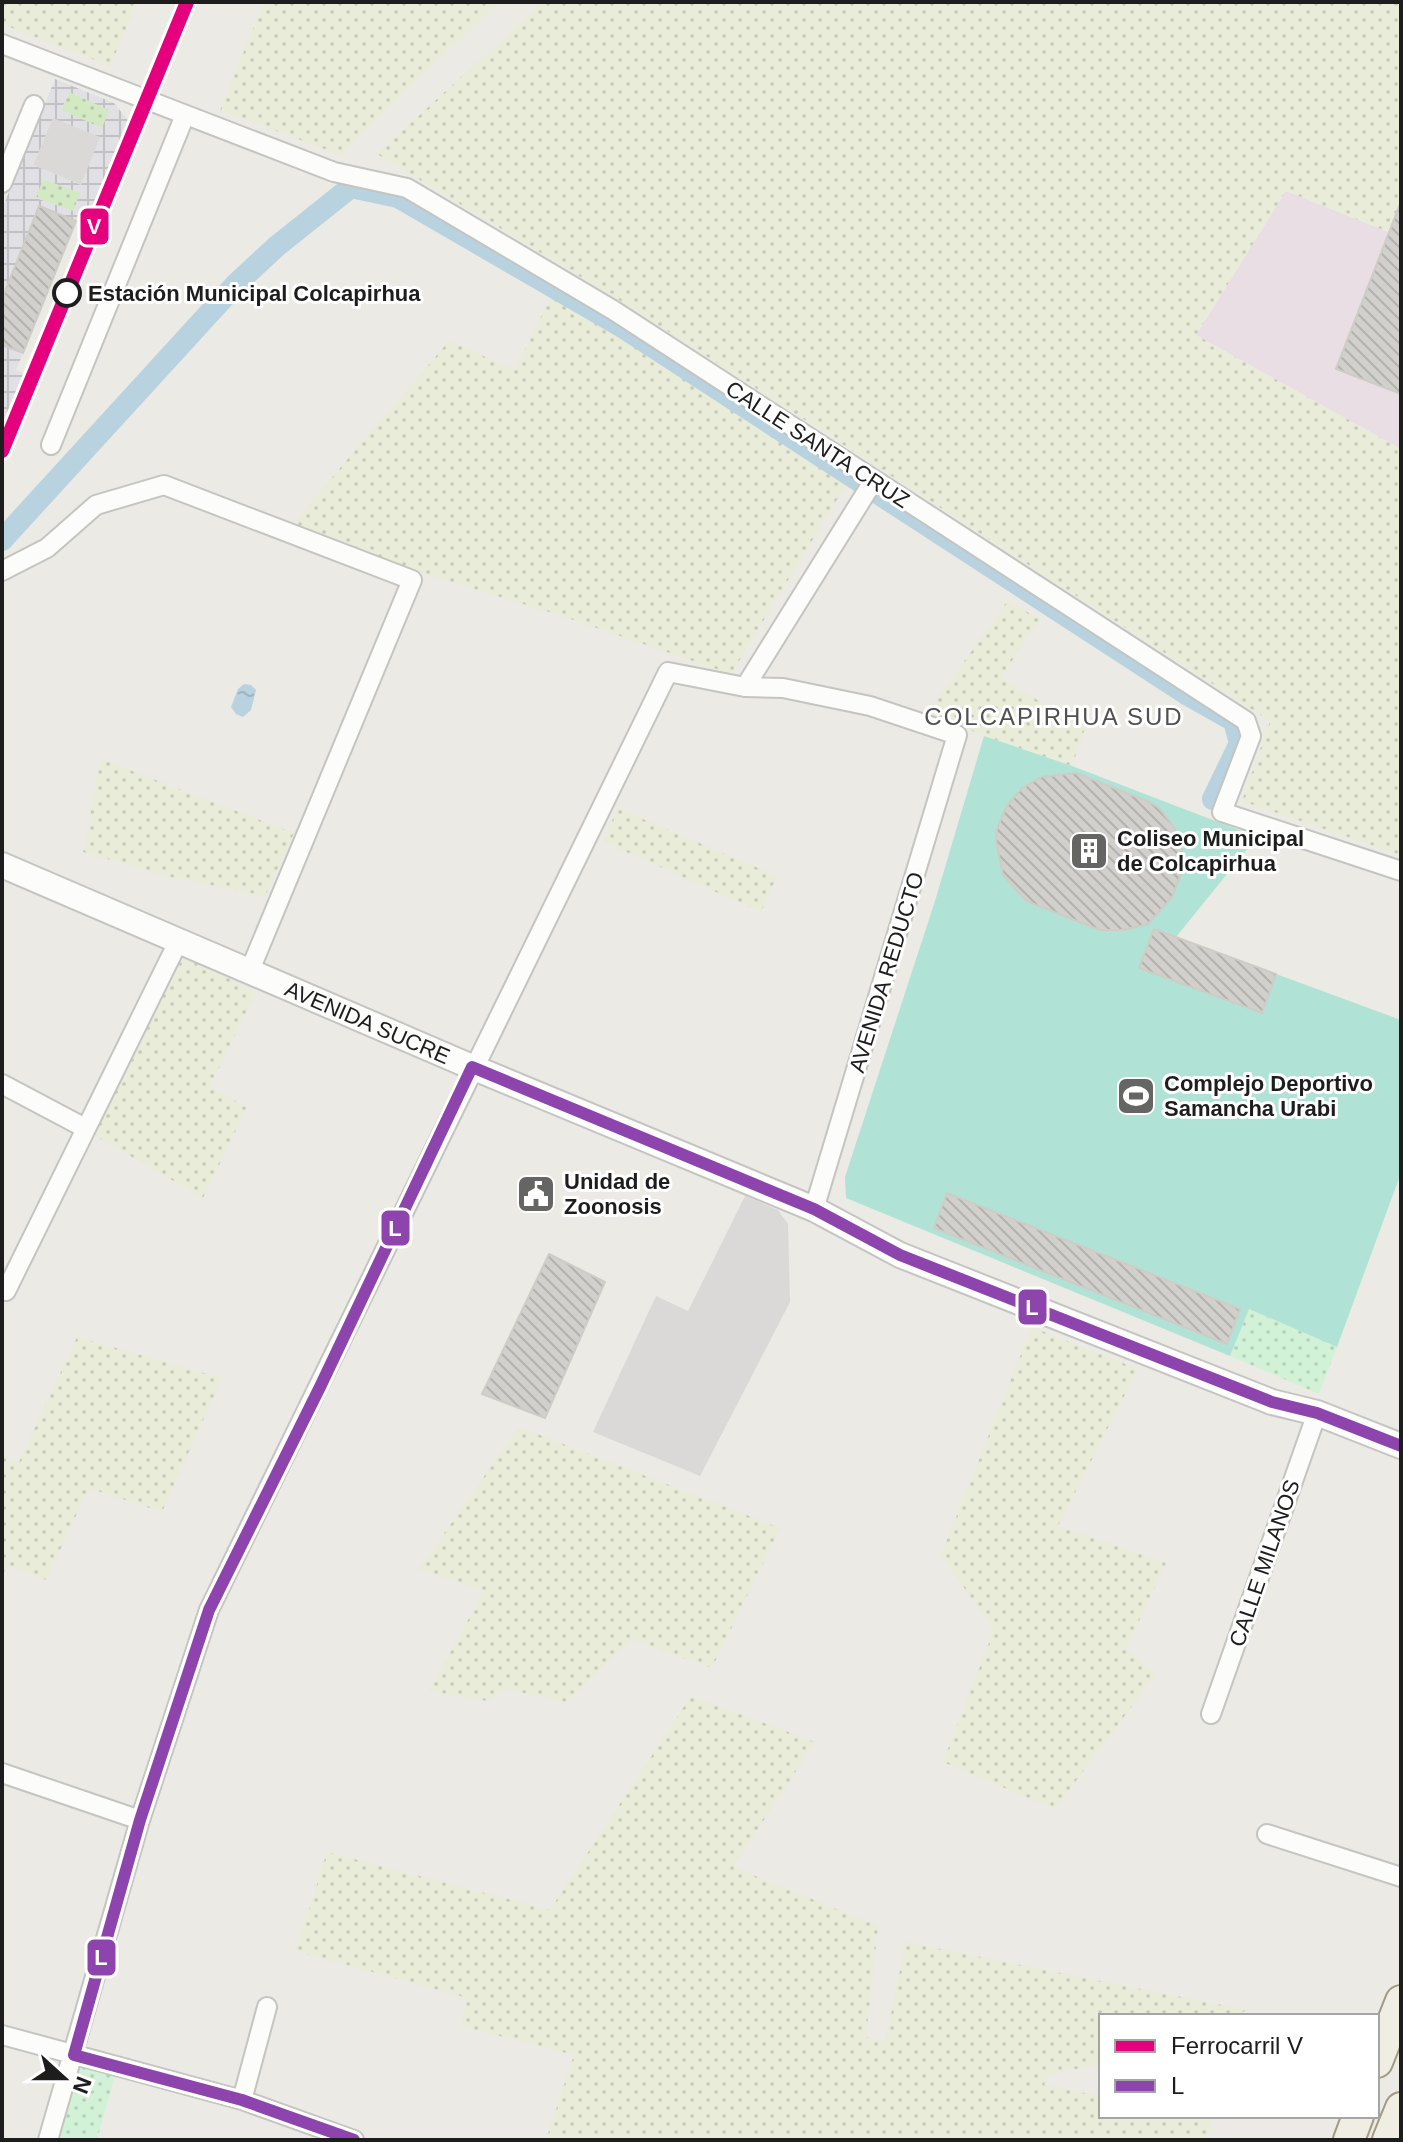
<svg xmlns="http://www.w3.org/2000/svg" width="1403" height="2142" font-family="Helvetica,sans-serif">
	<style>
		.residential { fill: #dad9d7 }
		.industrial { fill: #e9dee3 }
		.farmland { fill: url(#farmland-dots) }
		.grass { fill: url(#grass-dots) }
		.park { fill: url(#park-dots) }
		.pitch { fill: #b0e3d5 }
		.plaza { fill: url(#plaza-grid); fill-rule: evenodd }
		.water { fill: url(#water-ripples) }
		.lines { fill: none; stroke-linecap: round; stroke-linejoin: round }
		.canal { stroke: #b8d2df; stroke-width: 22 }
		.building { fill: url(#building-back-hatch); stroke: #ceccc7; stroke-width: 2 }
		.minor-casing { stroke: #c4c4c1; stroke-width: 22 }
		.tertiary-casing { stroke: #c4c4c1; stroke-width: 28 }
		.primary-casing { stroke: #a19b82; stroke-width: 34 }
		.minor { stroke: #fcfcfb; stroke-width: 18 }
		.tertiary { stroke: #fcfcfb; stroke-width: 24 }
		.primary { stroke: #f0ede3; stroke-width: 30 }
		.bus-1-casing { stroke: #fff; stroke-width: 18 }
		.bus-1 { stroke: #8e44ad; stroke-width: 12 }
		.rail-1-casing { stroke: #fff; stroke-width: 20 }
		.rail-1 { stroke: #e5007d; stroke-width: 14 }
		.stop-dot { fill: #fff; stroke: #1d1d1d; stroke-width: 4 }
		.labels { text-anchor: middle; stroke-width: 6; stroke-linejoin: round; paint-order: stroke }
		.stop-label { font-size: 22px; font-weight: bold; fill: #1d1d1d; stroke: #fff; text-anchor: start }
		.street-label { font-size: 22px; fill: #1d1d1d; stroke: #fff }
		.poi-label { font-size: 22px; font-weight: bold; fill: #1d1d1d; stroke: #fff; text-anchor: start }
		.neighbourhood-label { font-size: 24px; letter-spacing: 2px; fill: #505050; stroke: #fff }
		.line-badge { stroke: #fff; stroke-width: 3 }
		.badge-label { font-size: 22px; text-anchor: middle; font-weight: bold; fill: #fff }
	</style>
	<defs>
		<pattern id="farmland-dots" width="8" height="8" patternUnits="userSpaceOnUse" patternTransform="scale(2)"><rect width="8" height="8" fill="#e8ecd8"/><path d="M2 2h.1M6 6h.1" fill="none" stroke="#c7cab9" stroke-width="1.8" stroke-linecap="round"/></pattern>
		<pattern id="grass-dots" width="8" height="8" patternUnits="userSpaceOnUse" patternTransform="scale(2)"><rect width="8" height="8" fill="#d2e9c3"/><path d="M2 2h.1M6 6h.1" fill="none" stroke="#b4c7a7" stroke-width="1.8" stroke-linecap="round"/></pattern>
		<pattern id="park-dots" width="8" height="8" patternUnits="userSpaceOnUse" patternTransform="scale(2)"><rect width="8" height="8" fill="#d2f2d7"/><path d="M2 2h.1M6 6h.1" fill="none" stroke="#b4cfb8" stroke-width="1.8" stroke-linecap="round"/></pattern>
		<pattern id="plaza-grid" width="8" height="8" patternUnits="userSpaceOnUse" patternTransform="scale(2)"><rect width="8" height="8" fill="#e1e0e4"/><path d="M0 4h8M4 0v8" fill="none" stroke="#c1c0c3"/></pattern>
		<pattern id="water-ripples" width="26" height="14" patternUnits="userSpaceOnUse" patternTransform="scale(2)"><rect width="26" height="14" fill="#b8d2df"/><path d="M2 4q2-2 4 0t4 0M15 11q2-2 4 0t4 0" fill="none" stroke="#9eb4bf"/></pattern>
		<pattern id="building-back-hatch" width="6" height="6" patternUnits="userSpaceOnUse" patternTransform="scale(2)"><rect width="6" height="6" fill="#d2d0cc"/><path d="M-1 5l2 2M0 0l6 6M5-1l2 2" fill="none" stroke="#b4b2af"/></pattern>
	</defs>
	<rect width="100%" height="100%" fill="#ebeae5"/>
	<path class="residential" d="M53 117 101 137 81 185 33 165Z
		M745 1196 778 1210 788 1224 790 1302 700 1476 593 1432 656 1296 688 1311Z"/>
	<path class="industrial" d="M1286 191 1401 237V449L1196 335Z"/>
	<path class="farmland" d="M2 2H138L110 66 2 24Z
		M264 2H498L341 155 220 110Z
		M543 2H1401V237L1286 191 1196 335 1401 449V855L1242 801 1270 721 624 303 377 154Z
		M554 290 849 480 731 674 559 615 419 572 293 523 449 341 515 370Z
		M1008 600 1040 620 1000 678 1085 728 1072 766 984 736 928 712Z
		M101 759 294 833 265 896 166 876 83 852Z
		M617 808 777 876 761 912 604 842Z
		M183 956 256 992 210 1086 247 1108 203 1198 94 1135Z
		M1032 1327 1138 1369 1058 1526 1166 1563 1126 1649 1156 1674 1055 1809 943 1762 994 1630 941 1555Z
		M77 1337 222 1378 162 1512 89 1488 46 1580 8 1565 2 1576V1456L19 1462Z
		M519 1427 780 1528 712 1668 631 1640 566 1702 506 1689 488 1701 429 1691 484 1591 419 1569Z
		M691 1696 815 1742 733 1867 878 1926 866 2037 885 2042 906 1942 1247 2010 1234 2016H1101V2064L1050 2074 1044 2085 1101 2096V2116H1212L1206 2140H546L574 2055 461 2026 468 1998 296 1951 327 1852 550 1910Z"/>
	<path class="grass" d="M69 92 110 110 102 128 61 111Z
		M43 179 81 193 73 212 35 197Z"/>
	<path class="park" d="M1249 1309 1337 1347 1319 1394 1230 1356Z
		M80 2060 116 2071 97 2140H58Z"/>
	<path class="pitch" d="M984 736 1072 766 1257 837 1176 937 1401 1020V1173L1337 1347 1249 1309 1230 1356 846 1198 845 1177 935 901Z"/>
	<path class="plaza" d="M55 79 114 103 130 123 91 220 78 215 76 221 39 207 2 299V209ZM69 92 109 110 102 128 61 110ZM53 118 100 137 81 185 33 165ZM43 179 80 193 73 211 36 198Z
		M2 345 23 353 16 370 28 375 2 440Z"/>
	<path class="water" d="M244 684 251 685 256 690 251 710 243 717 236 714 231 707 238 689Z"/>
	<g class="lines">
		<path class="canal" d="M2 540 237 283 277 246 351 187 398 197 624 328 1188 695 1234 721 1240 743 1213 799"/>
	</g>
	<path class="building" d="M1400 204H1401V394L1336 369Z
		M39 206 76 221 23 353 2 345V299Z
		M1076 773 1149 802 1159 808 1174 827 1182 850 1181 874 1172 897 1148 924 1124 930H1100L1026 901 1003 875 996 841 997 829 1006 807 1021 789 1041 777Z
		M1154 929 1276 974 1262 1013 1139 968Z
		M947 1193 1240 1309 1227 1344 934 1228Z
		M549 1254 605 1282 545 1418 482 1394Z"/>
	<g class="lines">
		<defs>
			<path id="minor" d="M2 44 334 172 407 188 613 310 1246 721 1251 736 1222 812 1401 871
				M2 183 34 105
				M51 445 185 115
				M2 571 47 548 96 505 164 485 412 580 250 970
				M745 687 874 480
				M2 1084 85 1128
				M6 1291 179 940
				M1211 1714 1317 1413
				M2 1773 140 1820
				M1267 1834 1401 1877
				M2 2035 242 2100 354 2140
				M242 2100 267 2007
				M48 2140 140 1820 209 1610 668 672 745 687 783 688 870 706 957 735 814 1209"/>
			<g id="tertiary">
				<path id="s1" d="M2 865 472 1067 814 1209 900 1255 1272 1402 1317 1413 1401 1446"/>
			</g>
			<path id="primary" d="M1377 2062 1401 2001
				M1349 2140 1358 2116
				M1388 2140 1401 2108"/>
		</defs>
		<use href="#minor" class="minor-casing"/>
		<use href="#tertiary" class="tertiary-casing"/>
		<use href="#primary" class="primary-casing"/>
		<use href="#minor" class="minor"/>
		<use href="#tertiary" class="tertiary"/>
		<use href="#primary" class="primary"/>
		<defs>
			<path id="bus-1" d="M354 2140 242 2100 74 2055 140 1820 209 1610 320 1387 472 1067 814 1209 900 1255 1272 1402 1317 1413 1401 1446"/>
		</defs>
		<use href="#bus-1" class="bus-1-casing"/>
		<use href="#bus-1" class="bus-1"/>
		<defs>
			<path id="rail-1" d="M2 451 187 2"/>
		</defs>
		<use href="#rail-1" class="rail-1-casing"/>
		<use href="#rail-1" class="rail-1"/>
	</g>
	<defs>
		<symbol id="building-square" viewBox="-11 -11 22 22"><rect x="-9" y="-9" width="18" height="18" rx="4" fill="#656563" stroke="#fff"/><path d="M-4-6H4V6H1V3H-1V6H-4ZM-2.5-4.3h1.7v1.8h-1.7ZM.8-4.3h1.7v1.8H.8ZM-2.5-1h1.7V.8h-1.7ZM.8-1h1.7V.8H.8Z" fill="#fff"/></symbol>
		<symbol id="stadium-square" viewBox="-11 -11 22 22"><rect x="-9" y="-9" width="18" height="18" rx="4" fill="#656563" stroke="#fff"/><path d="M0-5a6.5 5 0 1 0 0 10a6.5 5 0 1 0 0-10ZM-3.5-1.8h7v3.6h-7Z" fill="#fff"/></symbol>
		<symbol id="civic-square" viewBox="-11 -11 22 22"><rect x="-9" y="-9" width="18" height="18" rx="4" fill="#656563" stroke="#fff"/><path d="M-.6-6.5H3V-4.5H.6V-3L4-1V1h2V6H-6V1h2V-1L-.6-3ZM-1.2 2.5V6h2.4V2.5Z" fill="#fff"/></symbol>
	</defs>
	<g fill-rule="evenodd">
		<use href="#building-square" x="1067" y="829" width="44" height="44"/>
		<use href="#stadium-square" x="1114" y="1074" width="44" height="44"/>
		<use href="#civic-square" x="514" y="1172" width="44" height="44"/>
	</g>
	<circle class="stop-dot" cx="67" cy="293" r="13"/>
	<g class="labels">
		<g class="stop-label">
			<text x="88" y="301">Estación Municipal Colcapirhua</text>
		</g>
		<g class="street-label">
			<text transform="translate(818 444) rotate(33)" y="8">CALLE SANTA CRUZ</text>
			<text transform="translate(886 972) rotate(-73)" y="8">AVENIDA REDUCTO</text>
			<text dy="8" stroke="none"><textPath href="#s1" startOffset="398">AVENIDA SUCRE</textPath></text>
			<text transform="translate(1264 1563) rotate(-71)" y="8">CALLE MILANOS</text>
		</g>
		<g class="poi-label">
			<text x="1117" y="846">Coliseo Municipal<tspan x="1117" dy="25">de Colcapirhua</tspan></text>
			<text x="1164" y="1091">Complejo Deportivo<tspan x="1164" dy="25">Samancha Urabi</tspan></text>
			<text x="564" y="1189">Unidad de<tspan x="564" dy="25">Zoonosis</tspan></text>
		</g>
		<g class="neighbourhood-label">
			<text x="1054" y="725">COLCAPIRHUA SUD</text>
		</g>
	</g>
	<g class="line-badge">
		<rect x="79" y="207" width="31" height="39" rx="8" fill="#e5007d"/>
		<rect x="380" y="1209" width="31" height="38" rx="8" fill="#8e44ad"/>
		<rect x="1017" y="1288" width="31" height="38" rx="8" fill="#8e44ad"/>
		<rect x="86" y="1938" width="31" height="39" rx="8" fill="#8e44ad"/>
	</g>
	<g class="badge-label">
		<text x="94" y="234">V</text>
		<text x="395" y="1236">L</text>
		<text x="1032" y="1315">L</text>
		<text x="101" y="1965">L</text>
	</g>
	<rect width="1403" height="2142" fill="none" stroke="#1d1d1d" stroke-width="8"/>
	<rect x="1099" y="2014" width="280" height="104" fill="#ffffff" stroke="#a5a5a5" stroke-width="2"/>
	<rect x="1115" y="2040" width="40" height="12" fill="#e5007d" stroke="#a5a5a5" stroke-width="2"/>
	<text x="1171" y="2054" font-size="24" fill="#1d1d1d">Ferrocarril V</text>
	<rect x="1115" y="2080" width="40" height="12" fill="#8e44ad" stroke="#a5a5a5" stroke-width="2"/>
	<text x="1171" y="2094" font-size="24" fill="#1d1d1d">L</text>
	<g transform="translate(64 2078) rotate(111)" stroke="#ffffff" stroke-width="6" paint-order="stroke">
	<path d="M0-6L14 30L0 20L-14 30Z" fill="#1d1d1d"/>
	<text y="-12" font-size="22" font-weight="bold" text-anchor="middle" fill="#1d1d1d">N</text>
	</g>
</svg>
